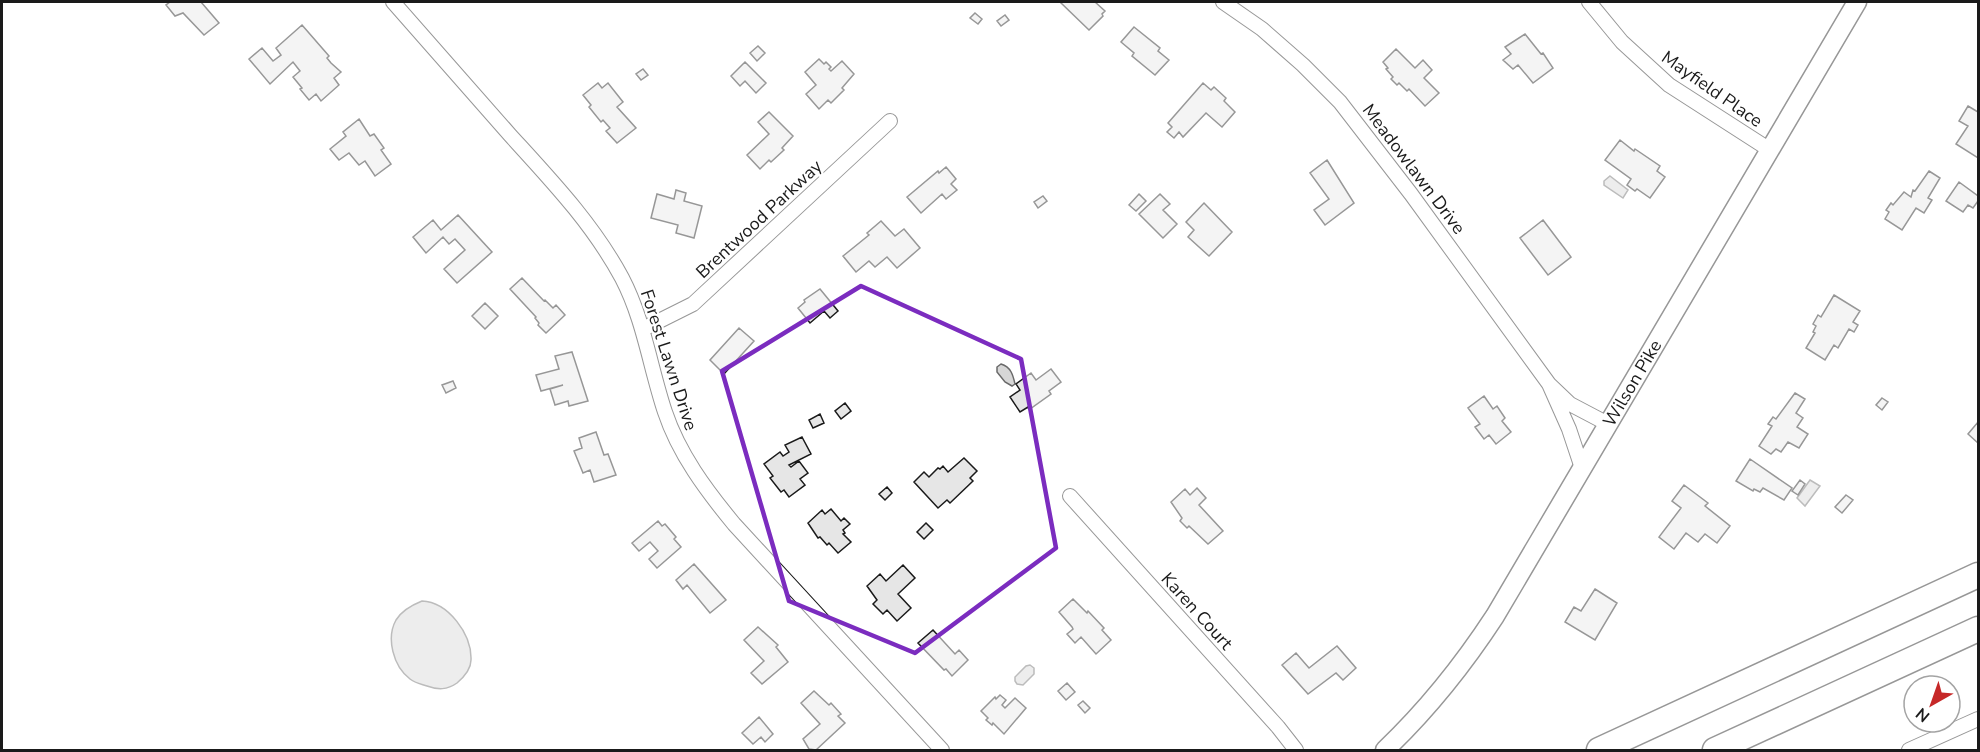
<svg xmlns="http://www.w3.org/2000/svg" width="1980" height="752" font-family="'Nunito Sans',sans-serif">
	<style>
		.water { fill: #d7d7d7; stroke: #6a6a6a; stroke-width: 1.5 }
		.building { fill: #e6e6e6; stroke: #1a1a1a; stroke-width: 1.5 }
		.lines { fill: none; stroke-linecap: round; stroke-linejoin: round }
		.minor-casing { stroke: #1a1a1a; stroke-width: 16 }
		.secondary-casing { stroke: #1a1a1a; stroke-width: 21 }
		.motorway-casing { stroke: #1a1a1a; stroke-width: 27 }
		.minor { stroke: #fff; stroke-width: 14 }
		.secondary { stroke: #fff; stroke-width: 18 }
		.motorway { stroke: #fff; stroke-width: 24 }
		.marked { fill: none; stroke: #7b2cbf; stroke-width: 4.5; stroke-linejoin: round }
		.labels { text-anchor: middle; stroke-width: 4.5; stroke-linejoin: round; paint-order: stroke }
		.street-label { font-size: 18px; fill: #1a1a1a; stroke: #fff }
	</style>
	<rect width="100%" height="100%" fill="#fff"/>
	<path class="water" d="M1610 176 1628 190 1623 198 1604 185V181Z
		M1001 364C1011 367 1013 375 1015 384L1012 386 1005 382 997 372V367Z
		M1810 480 1820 486 1805 506 1797 498Z
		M422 601C448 602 472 634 471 660 471 669 464 677 457 683 447 690 438 690 427 686 421 684 415 683 410 679 393 666 386 638 396 620 402 610 412 605 422 601Z
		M1030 665 1034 668V674L1023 685 1017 684 1015 681V677L1026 666Z"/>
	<path class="building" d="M170 2H201L219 23 204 35 183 13 175 16 166 5Z
		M1060 2H1095L1105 11 1102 14 1103 16 1089 30Z
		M975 13 982 19 978 24 970 18Z
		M1005 15 1009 20 1001 26 997 21Z
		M302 25 329 56 327 58 331 63 341 72 334 78 339 85 321 101 316 94 309 100 300 89 302 88 293 77 300 71 293 62 270 84 249 59 262 48 273 61 281 55 276 48Z
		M1134 27 1160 48 1158 51 1169 60 1155 75 1132 56 1134 53 1121 42Z
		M1525 34 1541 54 1543 53 1553 68 1533 83 1518 65 1513 69 1503 60 1511 54 1505 47Z
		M758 46 765 53 757 61 750 53Z
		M1396 49 1415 68 1423 60 1432 70 1424 78 1439 93 1425 106 1409 89 1407 91 1399 83 1397 85 1391 79 1393 77 1386 69 1388 68 1383 62Z
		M819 59 824 64 826 62 831 67 829 69 831 71 842 61 854 74 842 88 844 90 831 103 828 100 819 109 806 94 816 85 805 72Z
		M745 62 766 83 756 93 745 81 740 86 731 76Z
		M643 69 648 75 641 80 636 74Z
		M598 83 602 88 608 83 623 102 617 107 636 128 617 143 606 131 610 128 603 120 601 122 589 107 591 105 583 95Z
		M1203 83 1211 90 1214 87 1226 98 1224 101 1235 112 1222 127 1206 113 1183 137 1179 132 1174 138 1167 132 1172 127 1168 123Z
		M1968 106 1978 112V158L1956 144 1968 126 1959 121Z
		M769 112 793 136 782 148 784 150 771 162 769 160 760 169 747 155 769 134 758 122Z
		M359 119 370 136 374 134 384 148 381 150 391 164 375 176 365 161 359 165 349 153 339 160 330 149 346 136 343 132Z
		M1620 140 1634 151 1635 149 1660 166 1657 171 1665 177 1650 198 1637 189 1635 191 1627 185 1631 179 1605 160Z
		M1327 160 1354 203 1325 225 1314 210 1329 199 1310 173Z
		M946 167 956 179 951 184 957 190 946 199 942 194 921 213 907 197 938 171 939 173Z
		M1929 171 1940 178 1928 198 1932 200 1924 213 1916 208 1902 230 1885 219 1889 212 1886 210 1891 203 1893 205 1904 192 1911 197 1913 190 1915 191Z
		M1959 182 1978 196V201L1973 208 1968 205 1963 212 1946 201Z
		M676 190 686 193 684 201 702 206 694 238 676 233 678 225 651 218 657 194 674 199Z
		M1139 194 1146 201 1136 211 1129 205Z
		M1160 194 1170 204 1163 210 1177 224 1163 238 1139 214Z
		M1043 196 1047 201 1038 208 1034 202Z
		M1204 203 1232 232 1209 256 1188 237 1194 230 1186 222Z
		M458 215 492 252 457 283 444 269 465 250 455 239 449 244 443 237 426 253 413 237 433 220 441 230Z
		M1543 220 1571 257 1548 275 1520 238Z
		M881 221 895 236 904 229 920 248 897 268 887 257 875 267 869 261 856 272 843 256 869 235 867 233Z
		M522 278 544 301 545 300 553 308 556 305 565 315 546 333 538 325 539 323 535 318 536 317 510 289Z
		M820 289 838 311 830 318 824 311 810 323 798 308 805 302 804 300Z
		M1834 295 1860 311 1853 322 1858 325 1854 332 1849 329 1838 348 1834 345 1825 360 1806 348 1815 333 1813 332 1816 326 1813 324 1818 315 1821 317Z
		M485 303 498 316 485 329 472 316Z
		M739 328 754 341 724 374 710 360Z
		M572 352 588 401 569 406 568 401 555 405 550 389 563 385 541 391 536 375 559 369 555 356Z
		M1051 369 1061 382 1049 391 1051 394 1030 409 1028 407 1020 412 1010 397 1020 390 1016 384 1031 373 1036 380Z
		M453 381 456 388 446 393 442 385Z
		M1795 393 1805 399 1796 413 1803 418 1797 427 1808 434 1799 448 1788 442 1781 452 1776 449 1771 454 1759 446 1772 426 1768 424 1773 417 1776 419Z
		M1484 396 1493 409 1497 406 1505 418 1502 421 1511 432 1496 444 1489 435 1484 439 1475 427 1480 424 1468 408Z
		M1882 398 1888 402 1882 410 1876 405Z
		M845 403 851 411 841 419 835 411Z
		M820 414 824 423 813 428 809 420Z
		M1978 422V443L1968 434Z
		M596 432 604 455 608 454 616 475 594 482 590 470 583 473 574 451 582 448 579 438Z
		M802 437 811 454 789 465 791 467 799 461 808 473 800 479 805 485 789 497 784 490 781 492 770 478 773 476 764 464 780 452 783 456 789 452 785 445Z
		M964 458 977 471 970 478 973 481 950 503 947 500 938 508 914 482 924 472 929 477 938 468 940 469 943 466 948 472Z
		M1750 459 1792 488 1784 500 1763 488 1760 492 1754 489 1753 491 1736 481Z
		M1800 480 1805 484 1798 495 1792 491Z
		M1684 485 1708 503 1705 506 1730 526 1717 543 1705 534 1698 542 1686 533 1674 549 1659 537 1681 508 1672 501Z
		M887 487 892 493 885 500 879 494Z
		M1197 488 1206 498 1199 505 1223 531 1208 544 1189 526 1187 528 1180 521 1182 518 1171 502 1185 489 1190 495Z
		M1846 495 1853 500 1842 513 1835 507Z
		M831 509 841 521 844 518 850 524 843 530 845 533 843 534 851 542 838 553 829 543 827 545 820 537 818 538 808 523 822 510 825 514Z
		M658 521 662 526 665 524 676 537 674 539 681 547 657 568 649 559 658 551 650 542 639 551 632 543Z
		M926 523 933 530 924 539 917 532Z
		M694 564 726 600 710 613 687 585 683 589 676 580Z
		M903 565 915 578 898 594 911 608 897 621 887 610 883 614 873 604 877 600 867 586 880 574 886 581Z
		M1595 589 1617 603 1595 640 1565 622 1574 607 1581 611Z
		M1073 599 1087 613 1088 611 1104 628 1102 630 1111 640 1096 654 1081 637 1075 643 1067 634 1073 629 1072 627 1059 612Z
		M758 627 778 645 776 647 788 662 762 684 751 673 764 661 744 640Z
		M933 630 955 654 959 650 968 660 952 676 946 669 944 670 918 643Z
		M1337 646 1356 668 1343 680 1336 673 1308 694 1282 665 1296 653 1309 668Z
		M1067 683 1075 692 1066 700 1058 691Z
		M814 691 829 705 831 703 841 714 838 716 845 723 816 750 809 749 803 739 820 724 801 703Z
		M1000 695 1006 700 1002 705 1005 708 1015 698 1026 708 1004 734 993 723 992 725 986 720 988 718 981 711 995 697 996 699Z
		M1083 701 1090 708 1085 713 1078 705Z
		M759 717 773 734 765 742 761 737 753 744 742 733Z"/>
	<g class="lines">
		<defs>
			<path id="minor" d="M393 2C432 46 471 91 510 135 551 180 593 224 622 278 644 320 650 367 665 412 679 454 706 490 734 524L942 750
				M1223 2 1262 29 1303 65 1340 102 1411 194 1549 384
				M1589 2 1622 42 1669 85 1770 150
				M643 329 693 304 890 121
				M1582 468 1569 429 1549 384 1570 404 1608 424
				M1070 496 1278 727 1296 750
				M1909 750 1978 719"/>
			<g id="secondary">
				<path id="s1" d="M1385 750C1427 710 1463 665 1495 616L1857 2"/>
			</g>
			<path id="motorway" d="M1599 750 1978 575
				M1715 750 1978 629"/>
		</defs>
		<use href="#minor" class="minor-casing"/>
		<use href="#secondary" class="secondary-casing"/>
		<use href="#motorway" class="motorway-casing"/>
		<use href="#minor" class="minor"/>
		<use href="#secondary" class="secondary"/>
		<use href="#motorway" class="motorway"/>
	</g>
	<path d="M0 0H1980V752H0ZM861 286 1021 359 1056 548 915 653 789 601 722 371Z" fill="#fff" fill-opacity=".55" fill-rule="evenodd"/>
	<path class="marked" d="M861 286 1021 359 1056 548 915 653 789 601 722 371Z"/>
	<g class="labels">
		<g class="street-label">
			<text transform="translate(1712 89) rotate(35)" y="6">Mayfield Place</text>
			<text transform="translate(1414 169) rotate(53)" y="6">Meadowlawn Drive</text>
			<text transform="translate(759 219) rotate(-43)" y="6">Brentwood Parkway</text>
			<text transform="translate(669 360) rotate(72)" y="6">Forest Lawn Drive</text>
			<text dy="6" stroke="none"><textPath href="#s1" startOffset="444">Wilson Pike</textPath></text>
			<text transform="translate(1197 611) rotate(48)" y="6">Karen Court</text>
		</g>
	</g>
	<rect width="1980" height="752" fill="none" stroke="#1a1a1a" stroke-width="6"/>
	<g transform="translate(1932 704) rotate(220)"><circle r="28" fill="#ffffff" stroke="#a3a3a3" stroke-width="1.5"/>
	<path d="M0-4.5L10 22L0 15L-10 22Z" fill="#c62828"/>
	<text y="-9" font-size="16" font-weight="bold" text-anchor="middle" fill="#1a1a1a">N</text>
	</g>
</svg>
